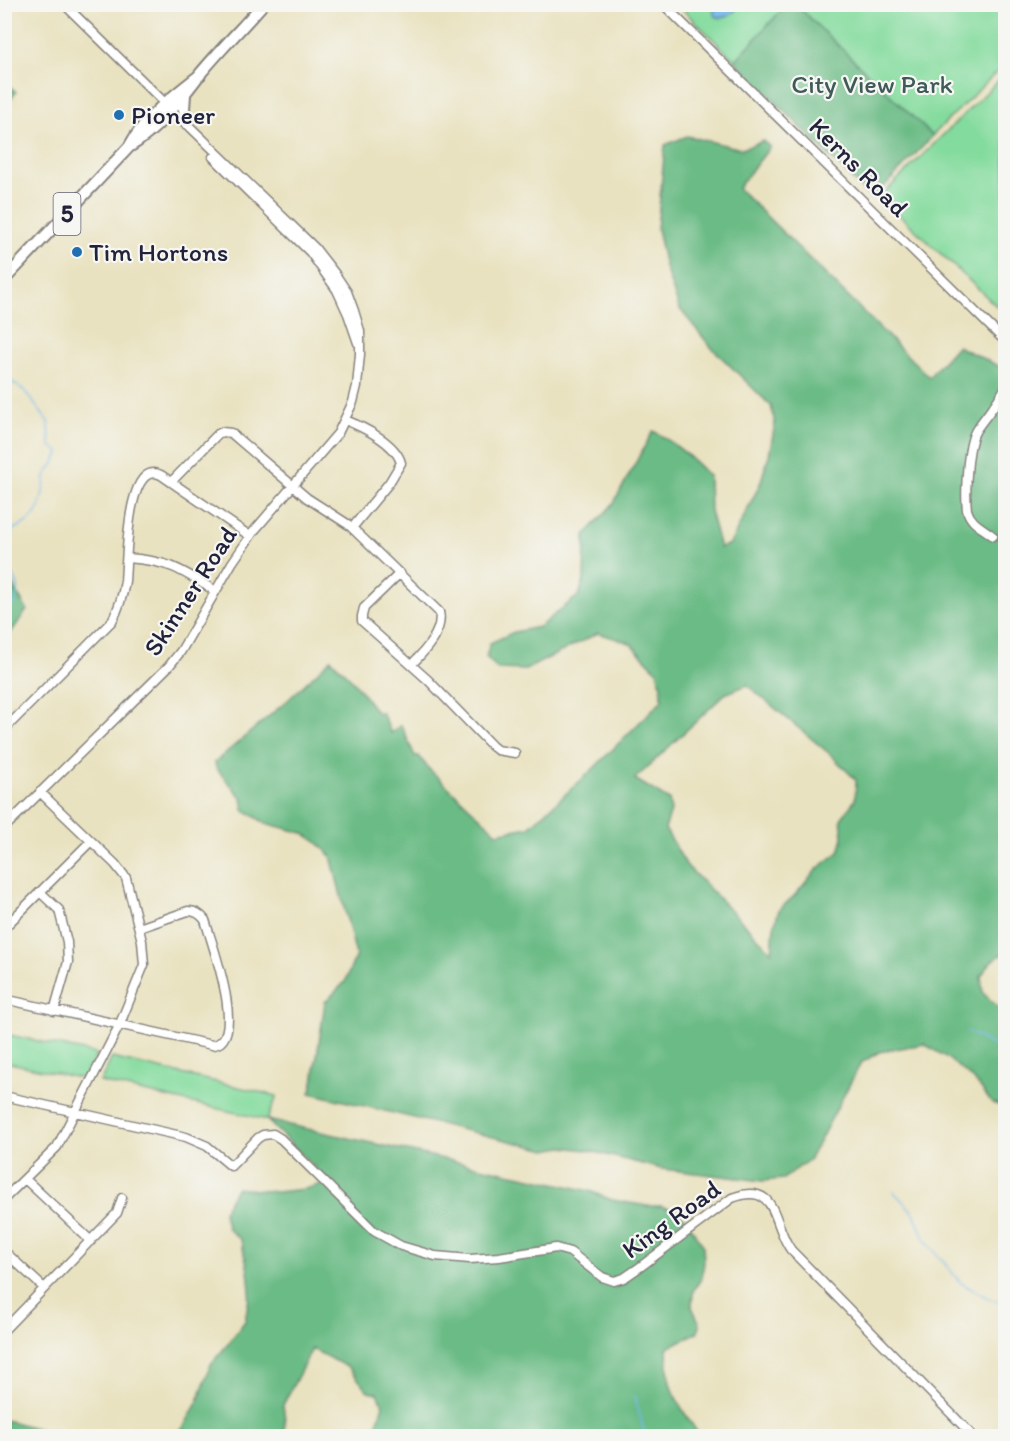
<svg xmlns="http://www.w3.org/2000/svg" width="1010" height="1441" font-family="Itim,sans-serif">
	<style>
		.green { fill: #84db9e; stroke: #537e6c; stroke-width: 1.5 }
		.forest { fill: #6bbb85; stroke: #466e60; stroke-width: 1.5; fill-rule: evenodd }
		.water { fill: #74b8ea; stroke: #4b6d92; stroke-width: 1.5 }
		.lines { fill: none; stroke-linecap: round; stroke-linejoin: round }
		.stream { stroke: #74b8ea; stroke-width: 1.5 }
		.minor-casing { stroke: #86827e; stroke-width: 11 }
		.major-casing { stroke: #86827e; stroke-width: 14 }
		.minor { stroke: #fff; stroke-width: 8 }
		.major { stroke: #fff; stroke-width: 10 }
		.poi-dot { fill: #1f6fb2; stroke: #f6f6f2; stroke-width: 2 }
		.labels { text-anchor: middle; stroke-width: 4.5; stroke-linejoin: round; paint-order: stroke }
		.shield { fill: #f6f6f2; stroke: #626272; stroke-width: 1.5 }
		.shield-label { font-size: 24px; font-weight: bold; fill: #22223b }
		.park-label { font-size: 26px; fill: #3f5a59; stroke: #f6f6f2 }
		.poi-label { font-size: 26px; fill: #22223b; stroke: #f6f6f2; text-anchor: start }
		.street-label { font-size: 26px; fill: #22223b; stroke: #f6f6f2 }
	</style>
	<rect width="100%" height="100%" fill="#f6f6f2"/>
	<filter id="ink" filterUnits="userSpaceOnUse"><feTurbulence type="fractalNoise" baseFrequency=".0167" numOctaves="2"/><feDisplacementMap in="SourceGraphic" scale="12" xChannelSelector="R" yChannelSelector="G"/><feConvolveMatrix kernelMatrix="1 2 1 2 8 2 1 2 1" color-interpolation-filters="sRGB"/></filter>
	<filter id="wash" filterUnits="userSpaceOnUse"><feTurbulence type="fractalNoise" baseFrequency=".008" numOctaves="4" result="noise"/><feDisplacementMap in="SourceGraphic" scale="24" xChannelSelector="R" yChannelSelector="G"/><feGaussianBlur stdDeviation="1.35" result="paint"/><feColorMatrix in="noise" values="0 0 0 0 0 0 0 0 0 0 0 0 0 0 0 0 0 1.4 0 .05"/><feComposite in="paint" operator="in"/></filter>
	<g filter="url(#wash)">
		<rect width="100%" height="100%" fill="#e9e2c0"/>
		<path class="green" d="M678 5H1005V64L872 195Z
			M1005 74V314L880 197Z
			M5 1034 97 1054 83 1079 5 1062Z
			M112 1058 277 1096 267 1120 100 1082Z"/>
		<path class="forest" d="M786 5H796L933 136 872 199 735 61Z
			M5 82 16 92 5 106Z
			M687 136 742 149 763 141 770 147 738 188 929 377 957 346 1005 369 1006 811 1002 814 1000 840 1006 845V951L991 962 981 976 983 993 1005 1014V1104L998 1105 992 1103 974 1080 946 1057 924 1044 879 1052 861 1063 810 1159 783 1179 763 1181 662 1169 587 1150 562 1147 547 1150 310 1093 313 1083 325 1002 345 982 356 955 331 856 318 843 303 833 265 823 244 810 242 798 216 768 215 762 288 700 331 659 354 682 377 713H382L391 733 401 725 415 756H419L428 768 497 833 529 827 591 771 662 700 661 685 657 671 630 643 598 633 525 670 498 669 486 657 490 643 514 632 539 627 579 595 584 580 585 535 613 504 653 431C674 442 693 459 709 476L710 511 720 548 730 544 760 484 769 455 775 424 771 406 710 346 679 308 665 267 657 229 665 145ZM747 685 831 755 856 780 855 800 841 819 843 837 839 852 817 869 795 895 779 910 774 927 772 952 687 866 665 829 671 811 669 800 635 779 725 694Z
			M4 571 27 610 5 641H4Z
			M267 1120 590 1191 612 1200 647 1206H661L674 1210 684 1217 703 1245 704 1263 701 1279 693 1291 692 1307 700 1324 698 1332 667 1348C668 1360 667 1374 671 1386 677 1404 690 1421 700 1436H364L376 1426 383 1405 378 1393 368 1391 349 1368 312 1349 283 1405 285 1419 284 1436H174L183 1428 198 1401 211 1364 228 1344 245 1321 250 1291 248 1270 241 1240 228 1229 223 1212 236 1188 276 1192 305 1189 329 1182Z
			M5 1420 66 1436H5Z"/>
		<path class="water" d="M712 4H740V5C733 13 727 21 715 16Z"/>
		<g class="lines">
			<path class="stream" d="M4 377 24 390 49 423 50 445 59 452C57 463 49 468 45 477 44 480 45 484 44 487 40 512 34 521 12 530L11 543 4 551
				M4 565C16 577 24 588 13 605L4 606
				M967 1031 996 1047 1006 1055
				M894 1192 914 1213 925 1240 961 1283 990 1299 1006 1304
				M635 1396 645 1436"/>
		</g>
	</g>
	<g filter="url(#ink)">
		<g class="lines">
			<defs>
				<path id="minor" d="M64 4 169 107
					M663 4 1006 342
					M213 157 310 252 337 290 348 314 358 343
					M345 420C363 427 396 443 401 463L389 483 352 528
					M171 482 218 434 222 432 231 433 307 498 349 525 439 612C444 631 424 652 412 664
					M993 536C982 527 971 524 967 510 965 491 967 445 976 430 986 415 998 403 1006 386
					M127 558C169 561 180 569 215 591
					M400 573 364 608 362 616V621L428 680 492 746 497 750 515 753
					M4 730 112 621C119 608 123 595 125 581 127 562 126 458 161 475L250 536
					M4 828 169 666 181 651 232 563 254 531 338 433 353 402 357 386 360 354V331L354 311 347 292 335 274 314 247 186 123 175 116
					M40 892 59 910 67 942 68 962 54 1011
					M4 928 91 841
					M4 999 212 1045C249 1043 211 941 205 920 200 914 196 911 188 911L139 928
					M4 1096 186 1137 207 1146 231 1166 258 1138 263 1135 273 1134 281 1139 374 1231 401 1246 435 1256 470 1259 499 1257 556 1248 570 1252 602 1277 614 1281 624 1278 640 1267 732 1198C779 1180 772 1225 791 1250L973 1436
					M25 1179 91 1241
					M4 1199 57 1147 119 1026 144 965 142 941 126 878 115 864 40 792
					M4 1251 44 1288
					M4 1330 117 1213 122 1198"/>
				<path id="major" d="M185 95 184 109 186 123
					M129 147C159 129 179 101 200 74 220 50 242 28 263 4
					M4 280 129 147C145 117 174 95 200 75"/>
			</defs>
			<use href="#minor" class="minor-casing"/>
			<use href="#major" class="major-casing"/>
			<use href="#minor" class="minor"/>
			<use href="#major" class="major"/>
		</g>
	</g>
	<g class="poi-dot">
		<circle cx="119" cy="115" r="6"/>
		<circle cx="77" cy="252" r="6"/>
	</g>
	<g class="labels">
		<rect class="shield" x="53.5" y="193" width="27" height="42" rx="4.5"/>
		<g class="shield-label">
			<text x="67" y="222">5</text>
		</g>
		<g class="park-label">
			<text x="872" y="93">City View Park</text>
		</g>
		<g class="poi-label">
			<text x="131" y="124">Pioneer</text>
			<text x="89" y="261">Tim Hortons</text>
		</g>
		<g class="street-label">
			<text transform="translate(859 167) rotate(45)" y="9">Kerns Road</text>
			<text transform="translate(190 591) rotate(-57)" y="9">Skinner Road</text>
			<text transform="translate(671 1219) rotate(-36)" y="9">King Road</text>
		</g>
	</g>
	<rect width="1010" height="1441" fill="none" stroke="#f6f6f2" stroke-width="24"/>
</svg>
